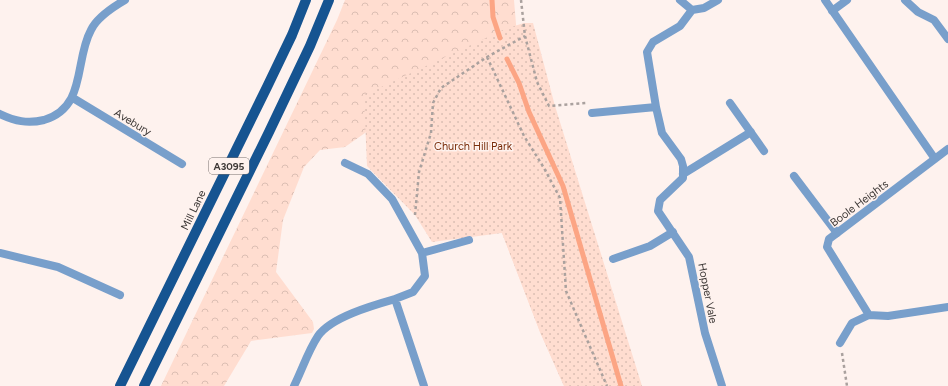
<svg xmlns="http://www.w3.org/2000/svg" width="948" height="386" font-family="Figtree,sans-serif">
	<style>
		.forest { fill: url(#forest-crowns) }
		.park { fill: url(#park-dots) }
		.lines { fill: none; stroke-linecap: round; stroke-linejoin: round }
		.stream { stroke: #fca584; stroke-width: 5 }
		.path { stroke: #aaa19e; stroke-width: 2.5; stroke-dasharray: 3 3; stroke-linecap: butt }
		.service { stroke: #789fcb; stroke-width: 8 }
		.minor { stroke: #789fcb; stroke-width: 8 }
		.primary { stroke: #165491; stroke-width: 10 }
		.labels { text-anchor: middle; stroke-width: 3; stroke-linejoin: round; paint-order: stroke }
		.shield { fill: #fef2ee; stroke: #766f6c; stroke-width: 1 }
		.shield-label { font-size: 10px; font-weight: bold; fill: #3c3735 }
		.street-label { font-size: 11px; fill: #3c3735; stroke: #fef2ee }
		.park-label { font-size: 11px; fill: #7a2e0c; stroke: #fef2ee }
	</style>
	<defs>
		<pattern id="forest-crowns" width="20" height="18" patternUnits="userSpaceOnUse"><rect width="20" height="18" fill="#ffddd0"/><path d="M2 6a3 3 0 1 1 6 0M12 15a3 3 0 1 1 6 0" fill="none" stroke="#dbbeb3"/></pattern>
		<pattern id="park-dots" width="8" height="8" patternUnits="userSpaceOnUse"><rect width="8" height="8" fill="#ffddd0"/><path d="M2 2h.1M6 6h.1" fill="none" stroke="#dbbeb3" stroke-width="1.8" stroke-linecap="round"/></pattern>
	</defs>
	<rect width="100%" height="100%" fill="#fef2ee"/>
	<path class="forest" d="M345 0H514L518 48 564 386 540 332 502 233 377 116 365 133 345 147 320 150 304 167 283 220 276 272 313 322 314 329 312 333 251 341 224 386H161L337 20Z"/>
	<path class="park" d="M524 23H533L555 106 642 386H564L540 332 502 233 432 242 415 215 367 166 364 95 505 29Z"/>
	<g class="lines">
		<path class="stream" d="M492 0 493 17 500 38
			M507 59 519 83 529 112 563 186 621 386"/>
		<path class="path" d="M521 0 525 36 537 82 549 106 586 103
			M487 57 524 136 544 168 560 198 566 291 607 386
			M415 215 419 172 431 133 433 103 441 88 487 57 525 36
			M842 353 847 386"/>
		<path class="service" d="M794 176 837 233"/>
		<path class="minor" d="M680 0 692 10 704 8 718 0
			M825 0 935 159
			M905 0 918 12 934 20 948 39
			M692 10 680 26 653 42 647 52 656 107 662 133 681 159 683 166V178L660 200 658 211 689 257 705 333 722 386
			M832 11 847 0
			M73 98 182 164
			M730 103 764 151
			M592 113 656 107
			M0 114C15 121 27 124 44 120 87 107 74 61 91 30 97 17 113 7 125 0
			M948 149 837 233 829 239 827 247 869 315 888 316 948 307
			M345 163 368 174 392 199 422 253 425 276 413 292 395 299
			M683 174 751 132
			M0 253 58 267 120 295
			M422 253 469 240
			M613 259 650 246 673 232
			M840 343 852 323 869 315
			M294 386C302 370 308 351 318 336 331 317 374 305 395 299L424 386"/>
		<path class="primary" d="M120 386 267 87 292 35 306 0
			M144 386 269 132 310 46 329 0"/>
	</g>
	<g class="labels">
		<rect class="shield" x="209" y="158" width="40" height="16" rx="3"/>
		<g class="shield-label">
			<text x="229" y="170">A3095</text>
		</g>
		<g class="street-label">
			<text transform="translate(133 122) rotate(31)" y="4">Avebury</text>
			<text transform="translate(859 203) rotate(-37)" y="4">Boole Heights</text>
			<text transform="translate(193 210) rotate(-64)" y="4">Mill Lane</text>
			<text transform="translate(708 293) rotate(79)" y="4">Hopper Vale</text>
		</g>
		<g class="park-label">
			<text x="473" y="150">Church Hill Park</text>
		</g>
	</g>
</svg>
